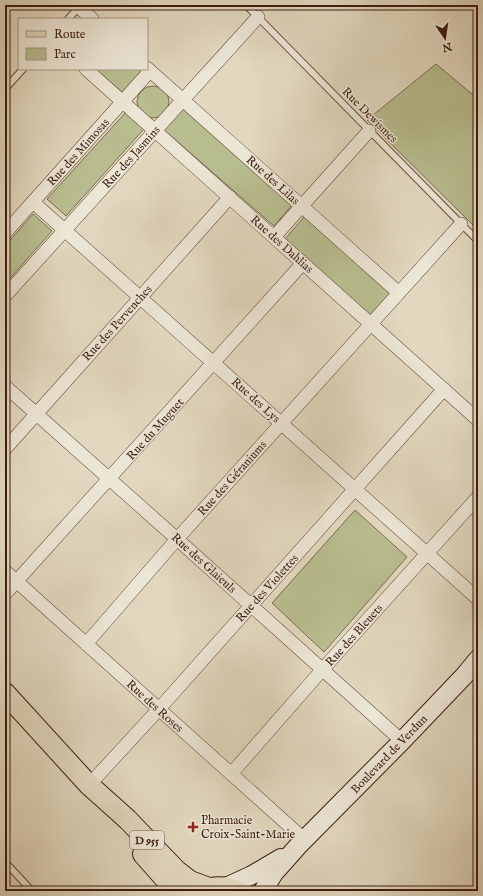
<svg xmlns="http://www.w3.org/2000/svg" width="483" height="896" font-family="'IM FELL English',serif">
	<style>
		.green { fill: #b8bd8f; stroke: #7a6d50 }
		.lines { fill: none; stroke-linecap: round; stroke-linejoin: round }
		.lane-casing { stroke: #664c3c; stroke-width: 8 }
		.street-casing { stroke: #664c3c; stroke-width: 14 }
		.secondary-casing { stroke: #3c1d10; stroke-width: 20 }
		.primary-casing { stroke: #3c1d10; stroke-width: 22 }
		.lane { stroke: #ece6d5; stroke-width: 6 }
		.street { stroke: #ece6d5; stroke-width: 13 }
		.secondary { stroke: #ece6d5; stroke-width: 18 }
		.primary { stroke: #e2d8bf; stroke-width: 20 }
		.poi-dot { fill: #8f2418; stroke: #ece6d5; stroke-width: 1.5 }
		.labels { text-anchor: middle; stroke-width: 3; stroke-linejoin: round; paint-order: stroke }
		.shield { fill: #ece6d5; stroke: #71594b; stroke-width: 1 }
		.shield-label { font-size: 11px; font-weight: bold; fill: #3c1d10 }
		.street-label { font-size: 12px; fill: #3c1d10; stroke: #ece6d5 }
		.poi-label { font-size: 12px; fill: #3c1d10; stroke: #ece6d5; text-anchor: start }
	</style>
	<rect width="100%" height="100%" fill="#e2d8bf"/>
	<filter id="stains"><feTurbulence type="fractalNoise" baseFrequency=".005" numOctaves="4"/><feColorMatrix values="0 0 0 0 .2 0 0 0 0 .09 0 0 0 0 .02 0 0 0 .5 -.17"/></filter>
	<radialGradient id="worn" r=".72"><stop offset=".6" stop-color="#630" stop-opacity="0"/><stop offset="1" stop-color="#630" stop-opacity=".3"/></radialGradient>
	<path class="green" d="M436 64 478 99V230L367 120Z
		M95 69H143L123 93Z
		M137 102a16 16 0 1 1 32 0a16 16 0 1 1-32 0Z
		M183 108 292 205 274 226 164 130Z
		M126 112 144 129 66 216 47 199Z
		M33 214 52 231 5 284V246Z
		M304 217 390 293 370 315 285 239Z
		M355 510 407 557 324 652 272 603Z"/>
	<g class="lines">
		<defs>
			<path id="lane" d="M246 5 478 241
				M68 19 80 6
				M5 89 23 69
				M5 862 32 891"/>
			<path id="street" d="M79 7 92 19
				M147 68 399 293
				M86 69 478 420
				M33 202 478 599
				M5 233 150 71
				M274 237 369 131
				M5 296 258 17
				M5 386 177 539 402 741
				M5 449 230 197
				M5 571 305 840
				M5 594 303 263
				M86 644 177 539 461 224
				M231 774 322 670 478 497
				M89 785 159 709 444 389"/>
			<path id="secondary" d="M226 887 252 875 281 858
				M263 891 274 873 298 846 402 741 464 676 478 659"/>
			<path id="primary" d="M5 693 89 785 127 819 177 871 190 881 209 888
				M143 854 166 880 173 891
				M201 891C213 886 225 886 237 891"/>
		</defs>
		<use href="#lane" class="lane-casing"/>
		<use href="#street" class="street-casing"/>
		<use href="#secondary" class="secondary-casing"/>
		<use href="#primary" class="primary-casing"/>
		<use href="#lane" class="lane"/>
		<use href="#street" class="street"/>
		<use href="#secondary" class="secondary"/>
		<use href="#primary" class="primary"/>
	</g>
	<path class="poi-dot" d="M191 821h4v4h4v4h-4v4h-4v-4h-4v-4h4z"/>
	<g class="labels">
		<rect class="shield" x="130" y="831" width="34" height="18" rx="3"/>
		<g class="shield-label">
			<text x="147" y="844">D 955</text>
		</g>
		<g class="street-label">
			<text transform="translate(370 115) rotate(45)" y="4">Rue Dewismes</text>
			<text transform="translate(78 152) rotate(-48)" y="4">Rue des Mimosas</text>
			<text transform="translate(131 157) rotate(-48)" y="4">Rue des Jasmins</text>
			<text transform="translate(273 180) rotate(42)" y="4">Rue des Lilas</text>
			<text transform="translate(282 244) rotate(42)" y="4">Rue des Dahlias</text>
			<text transform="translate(117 323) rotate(-48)" y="4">Rue des Pervenches</text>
			<text transform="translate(256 400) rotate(42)" y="4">Rue des Lys</text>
			<text transform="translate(155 429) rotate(-48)" y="4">Rue du Muguet</text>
			<text transform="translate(232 478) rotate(-48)" y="4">Rue des Géraniums</text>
			<text transform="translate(204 563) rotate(42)" y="4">Rue des Glaieuls</text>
			<text transform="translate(267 588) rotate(-48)" y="4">Rue des Violettes</text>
			<text transform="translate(354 635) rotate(-48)" y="4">Rue des Bleuets</text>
			<text transform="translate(155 706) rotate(42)" y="4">Rue des Roses</text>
			<text transform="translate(389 754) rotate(-46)" y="4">Boulevard de Verdun</text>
		</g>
		<g class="poi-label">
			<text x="201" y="824">Pharmacie<tspan x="201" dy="14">Croix-Saint-Marie</tspan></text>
		</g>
	</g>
	<rect width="483" height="896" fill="none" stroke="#e2d8bf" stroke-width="20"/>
	<rect x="6" y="6" width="471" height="884" fill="none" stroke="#3c1d10" stroke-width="2"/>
	<rect x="10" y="10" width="463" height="876" fill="none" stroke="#3c1d10"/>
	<rect x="18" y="18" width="130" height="52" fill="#ece6d5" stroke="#a69686"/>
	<rect x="26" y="31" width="20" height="6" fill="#e2d8bf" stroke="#a69686"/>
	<text x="54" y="38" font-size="12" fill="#3c1d10">Route</text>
	<rect x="26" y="48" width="20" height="12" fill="#b8bd8f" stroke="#a69686"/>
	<text x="54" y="58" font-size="12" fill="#3c1d10">Parc</text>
	<g transform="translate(445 38) rotate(167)" stroke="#ece6d5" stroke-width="3" paint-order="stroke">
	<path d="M0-3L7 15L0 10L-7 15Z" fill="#3c1d10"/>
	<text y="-6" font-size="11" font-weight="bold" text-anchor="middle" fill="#3c1d10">N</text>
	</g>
	<rect width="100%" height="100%" filter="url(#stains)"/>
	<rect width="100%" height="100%" fill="url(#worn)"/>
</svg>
